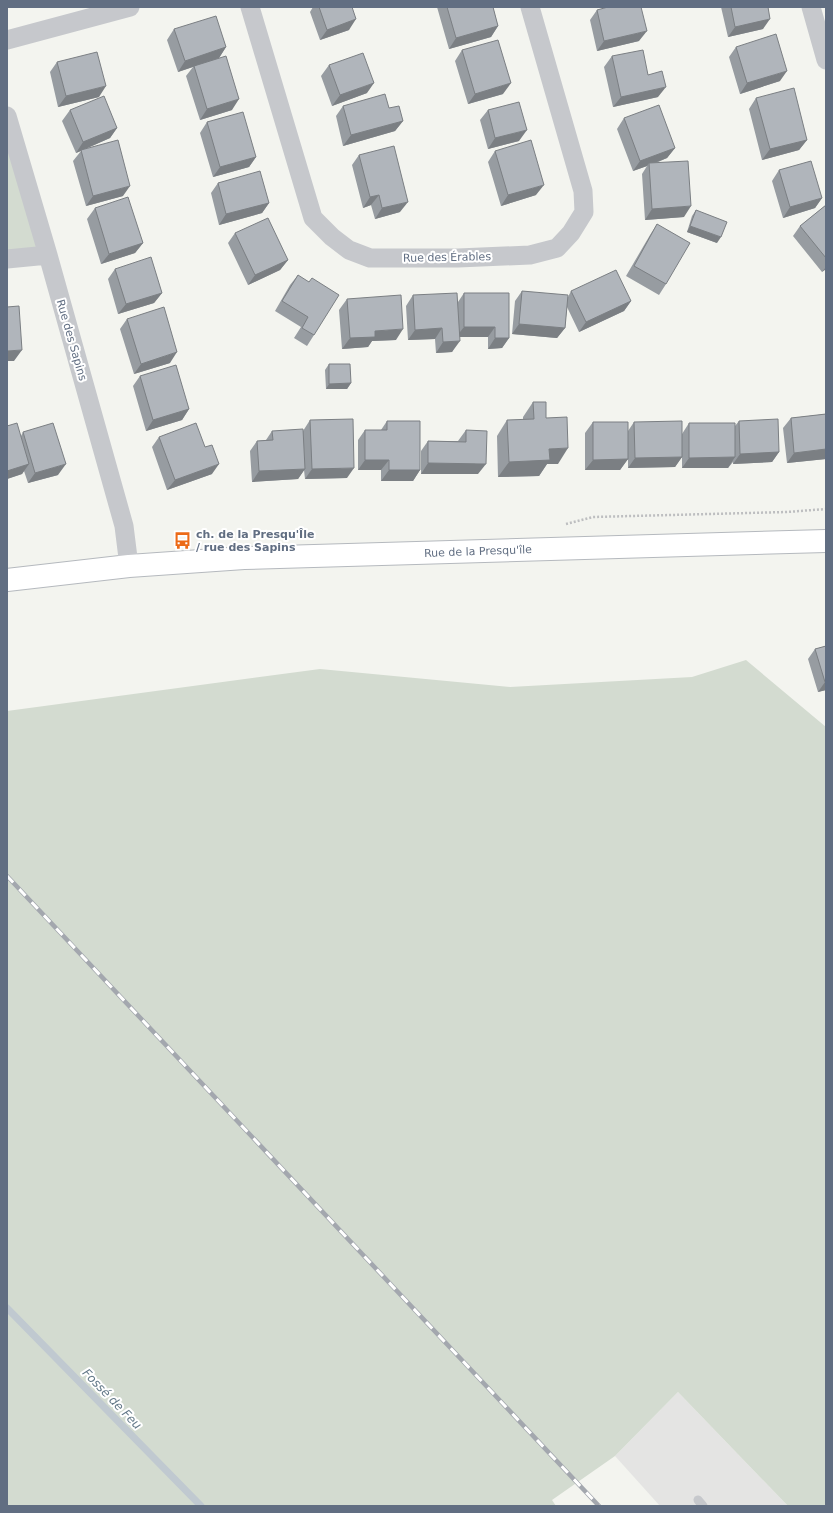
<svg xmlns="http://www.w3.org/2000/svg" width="833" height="1513" font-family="'DejaVu Sans',sans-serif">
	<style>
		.built { fill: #e4e4e3 }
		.green { fill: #d3dbd0 }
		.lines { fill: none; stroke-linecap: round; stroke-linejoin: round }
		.stream { stroke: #c0c9d0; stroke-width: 7 }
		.secondary-casing { stroke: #b5b9be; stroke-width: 24 }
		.path { stroke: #bdbec0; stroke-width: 2.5; stroke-dasharray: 2 2; stroke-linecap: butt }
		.lane { stroke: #c6c8cc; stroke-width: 9 }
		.street { stroke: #c6c8cc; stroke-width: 19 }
		.secondary { stroke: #fff; stroke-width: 22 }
		.rail-casing { stroke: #a3a7ae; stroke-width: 4.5 }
		.rail { stroke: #fff; stroke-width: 3; stroke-dasharray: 9; stroke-linecap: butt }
		.wall { fill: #979ca1 }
		.shaded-wall { fill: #7b7f83 }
		.building { fill: #b0b5bb; stroke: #7b7f83 }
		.labels { text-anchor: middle; stroke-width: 4; stroke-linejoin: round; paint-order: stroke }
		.street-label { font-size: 11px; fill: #616e82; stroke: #fff }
		.poi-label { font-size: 11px; font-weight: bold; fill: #616e82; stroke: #fff; text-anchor: start }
		.water-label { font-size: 12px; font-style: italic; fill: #617787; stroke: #fff }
	</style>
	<rect width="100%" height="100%" fill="#f3f4ef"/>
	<path class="built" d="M678 1392 788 1506H660L615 1456Z"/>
	<path class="green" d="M7 126 41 257 7 260Z
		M746 660 826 727V1506H788L678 1392 615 1456 552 1500 556 1506H7V711L320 669 510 687 692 677Z"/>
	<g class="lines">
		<path class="stream" d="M7 1308 201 1506"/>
		<defs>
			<path id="secondary" d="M7 580 129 566 244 558 826 541"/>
		</defs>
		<use href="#secondary" class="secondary-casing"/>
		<path class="path" d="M566 524 593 517 787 512 826 509"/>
		<path class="lane" d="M698 1500 703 1506"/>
		<path class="street" d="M250 7 313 218 332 237 349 250 370 258H458L530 255 557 248 571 233 584 212 583 191 530 7
			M811 7 826 60
			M7 40 130 7
			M7 116 48 255 124 526 129 566
			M7 259 48 255"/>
		<use href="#secondary" class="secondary"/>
		<defs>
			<path id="rail" d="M7 876 599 1506"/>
		</defs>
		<use href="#rail" class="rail-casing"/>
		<use href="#rail" class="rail"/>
	</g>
	<path class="wall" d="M313 7H352L349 30 320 40 310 12Z
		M437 7H493L498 26 491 37 449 49Z
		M721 7H768L763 29 728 37Z
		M597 10 639 41 597 51 590 20Z
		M174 29 226 47 219 58 232 110 200 120 186 76 193 67 178 72 167 40Z
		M736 47 780 81 740 94 729 57Z
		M462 50 503 94 468 104 455 61Z
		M612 56 648 75 658 97 613 107 604 67Z
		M57 62 99 97 58 107 50 72Z
		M329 65 367 93 332 106 321 76Z
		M756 98 807 140 799 150 762 160 749 109Z
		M343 106 403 121 395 131 343 146 336 116Z
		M70 110 117 128 110 138 83 150 123 196 86 206 73 161 81 151 76 153 62 121Z
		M488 110 519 141 488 149 480 120Z
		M624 118 675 148 667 158 656 163 684 217 645 220 642 174 647 166 633 171 617 129Z
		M207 122 256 157 249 167 213 177 200 133Z
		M495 151 536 195 501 206 488 162Z
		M359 155 400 212 375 219 371 205 363 208 352 165Z
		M779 170 822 198 815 208 783 218 772 181Z
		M218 183 269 203 262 213 219 225 211 193Z
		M826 205V269L822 272 793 236 800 226Z
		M95 208 143 243 135 253 101 264 87 219Z
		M696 210 717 243 687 232 692 216Z
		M657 224 666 284 659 295 626 276 650 235Z
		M235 233 288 260 280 270 248 285 228 243Z
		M115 269 162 293 154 303 118 314 108 279Z
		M298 275 314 335 307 346 294 338 301 327 275 311 290 285Z
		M522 291 568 297 571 291 631 301 624 311 579 332 567 307 565 328 557 338 512 334 515 301Z
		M464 293 509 338 502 348 488 349V337H459L452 352 436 353 435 339 408 340 406 306 413 295 458 302Z
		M347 299 396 340 372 341 368 347 342 349 339 310Z
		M127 319 170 363 134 374 120 329Z
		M329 364 351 383 347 389H326L325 370Z
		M140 376 189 409 182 420 146 431 133 386Z
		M533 402 546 418 558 464H547L539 476 498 477 497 436 507 420H523V417Z
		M826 414V459L787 463 783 428 791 418Z
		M310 420 347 478 305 479 304 470 298 479 252 482 250 451 257 441 266 440 272 431H303Z
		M387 421 420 470 413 481H381V470H358V440L365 430H381Z
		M739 421 779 452 772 462 733 464V462L728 468H682V457L675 467 628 468V459L620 470H585V433L593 422 628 431 634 422 682 434 689 423 735 426Z
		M7 426 21 436 23 432 58 475 28 483 24 471 22 474 7 479Z
		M466 430 478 474H421V451L428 441H458Z
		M159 437 212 474 167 490 152 447Z
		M826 646V690L818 692 808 659 815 649Z"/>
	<path class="shaded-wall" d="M356 19 349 30 320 40 327 30Z
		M770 19 763 29 728 37 735 27Z
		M498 26 491 37 449 49 456 38Z
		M647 31 639 41 597 51 604 41Z
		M226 47 219 58 178 72 185 61Z
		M787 71 780 81 740 94 747 83Z
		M374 83 367 93 332 106 340 95Z
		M511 83 503 94 468 104 475 94Z
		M106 86 99 97 58 107 66 96Z
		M666 87 658 97 613 107 621 97Z
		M239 99 232 110 200 120 207 109Z
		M403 121 395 131 343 146 351 135Z
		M117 128 110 138 76 153 83 142Z
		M527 130 519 141 488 149 495 138Z
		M807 140 799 150 762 160 770 149Z
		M675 148 667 158 649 165V163L647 166 633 171 640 161Z
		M256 157 249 167 213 177 220 167Z
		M544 185 536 195 501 206 508 195Z
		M130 186 123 196 86 206 93 196Z
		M379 195 371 205 363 208 370 197Z
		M822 198 815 208 783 218 790 207Z
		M408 202 400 212 375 219 382 208Z
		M269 203 262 213 219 225 226 214Z
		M691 206 684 217 645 220 652 209Z
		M690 226 721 237 717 243 687 232Z
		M143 243 135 253 101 264 109 254Z
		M288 260 280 270 248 285 255 275Z
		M826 267V269L822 272Z
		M162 293 154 303 118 314 126 304Z
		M631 301 624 311 579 332 586 322Z
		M519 324 565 328 557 338 512 334Z
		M464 327H495L488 337H456Z
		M442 328 435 339 408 340 415 330Z
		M403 329 396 340 372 341 368 347 342 349 350 338 375 331Z
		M495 338H509L502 348 488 349Z
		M460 341 452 352 436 353 443 342Z
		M22 350 14 361H7V351Z
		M177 352 170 363 134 374 141 364Z
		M351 383 347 389H326L329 384Z
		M189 409 182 420 146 431 153 420Z
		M568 448 558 464H547L539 476 498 477 509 462 549 449Z
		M826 449V459L787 463 794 453Z
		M779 452 772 462 733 464 740 454Z
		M682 457 675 467 628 468 635 458Z
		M735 457 728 468H682L689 458Z
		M628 459 620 470H585L593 460Z
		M365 460H389L381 470H358Z
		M428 463 486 464 478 474H421Z
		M29 464 22 474 7 479V471Z
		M66 464 58 475 28 483 35 473Z
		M219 464 212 474 167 490 175 480Z
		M354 468 347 478 305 479 312 469Z
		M305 469 298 479 252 482 259 471Z
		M389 470H420L413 481H381Z
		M825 682H826V690L818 692Z"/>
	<path class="building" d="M319 7H352L356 19 327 30Z
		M447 7H493L498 26 456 38Z
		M608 7H641L647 31 604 41 597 10Z
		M731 7H768L770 19 735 27Z
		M216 16 226 47 185 61 174 29Z
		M776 34 787 71 747 83 736 47Z
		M498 40 511 83 475 94 462 50Z
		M643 50 648 75 662 71 666 87 621 97 612 56Z
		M97 52 106 86 66 96 57 62Z
		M363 53 374 83 340 95 329 65Z
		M226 56 239 99 207 109 194 66Z
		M794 88 807 140 770 149 756 98Z
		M385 94 389 108 399 106 403 121 351 135 343 106Z
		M104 96 117 128 83 142 70 110Z
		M519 102 527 130 495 138 488 110Z
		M659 105 675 148 640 161 624 118Z
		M243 112 256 157 220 167 207 122Z
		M118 140 130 186 93 196 81 150Z
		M531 140 544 185 508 195 495 151Z
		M394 146 408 202 382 208 379 195 370 197 359 155Z
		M688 161 691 206 652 209 649 163Z
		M811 161 822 198 790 207 779 170Z
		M260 171 269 203 226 214 218 183Z
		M128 197 143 243 109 254 95 208Z
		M826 205V258L800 226Z
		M696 210 727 222 721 237 690 226Z
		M268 218 288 260 255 275 235 233Z
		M657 224 690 243 666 284 634 266Z
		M151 257 162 293 126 304 115 269Z
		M616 270 631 301 586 322 571 291Z
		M298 275 309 282 312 278 339 295 314 335 302 328 308 317 282 301Z
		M522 291 568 295 565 328 519 324Z
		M457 293 460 341 443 342 442 328 415 330 413 295Z
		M464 293H509V338H495V327H464Z
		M401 295 403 329 375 331V337L350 338 347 299Z
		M19 306 22 350 7 351V307Z
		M164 307 177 352 141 364 127 319Z
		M329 364H350L351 383 329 384Z
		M176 365 189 409 153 420 140 376Z
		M533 402H546V418L567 417 568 448 549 449 550 460 509 462 507 420 534 419Z
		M826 414V449L794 453 791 418Z
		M353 419 354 468 312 469 310 420Z
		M778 419 779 452 740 454 739 421Z
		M387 421H420V470H389V460H365V430H387Z
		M682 421V457L635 458 634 422Z
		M593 422H628V459L593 460Z
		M17 423 29 464 7 471V426Z
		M53 423 66 464 35 473 23 432Z
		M196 423 205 447 212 445 219 464 175 480 159 437Z
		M689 423H735V457L689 458Z
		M303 429 305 469 259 471 257 441 273 440 272 431Z
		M466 430 487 431 486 464 428 463V441L466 442Z
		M826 646V682H825L815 649Z"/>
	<defs>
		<symbol id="bus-bare" viewBox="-9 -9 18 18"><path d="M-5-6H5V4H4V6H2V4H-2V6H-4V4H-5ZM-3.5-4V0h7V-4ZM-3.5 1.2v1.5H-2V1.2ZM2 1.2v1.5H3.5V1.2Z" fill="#ec6a17" stroke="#fff" stroke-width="2.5" paint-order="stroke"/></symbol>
	</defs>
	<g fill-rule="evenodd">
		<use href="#bus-bare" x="170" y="528" width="25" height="25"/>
	</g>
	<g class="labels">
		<g class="street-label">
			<text transform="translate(447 257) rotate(-1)" y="4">Rue des Érables</text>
			<text transform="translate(72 340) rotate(74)" y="4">Rue des Sapins</text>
			<text transform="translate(478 551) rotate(-2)" y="4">Rue de la Presqu'île</text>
		</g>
		<g class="poi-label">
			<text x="196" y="538">ch. de la Presqu'Île<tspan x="196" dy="13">/ rue des Sapins</tspan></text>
		</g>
		<g class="water-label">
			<text transform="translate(112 1399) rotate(46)" y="4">Fossé de Feu</text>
		</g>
	</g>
	<rect width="833" height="1513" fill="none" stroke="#616e82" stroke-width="16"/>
</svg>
